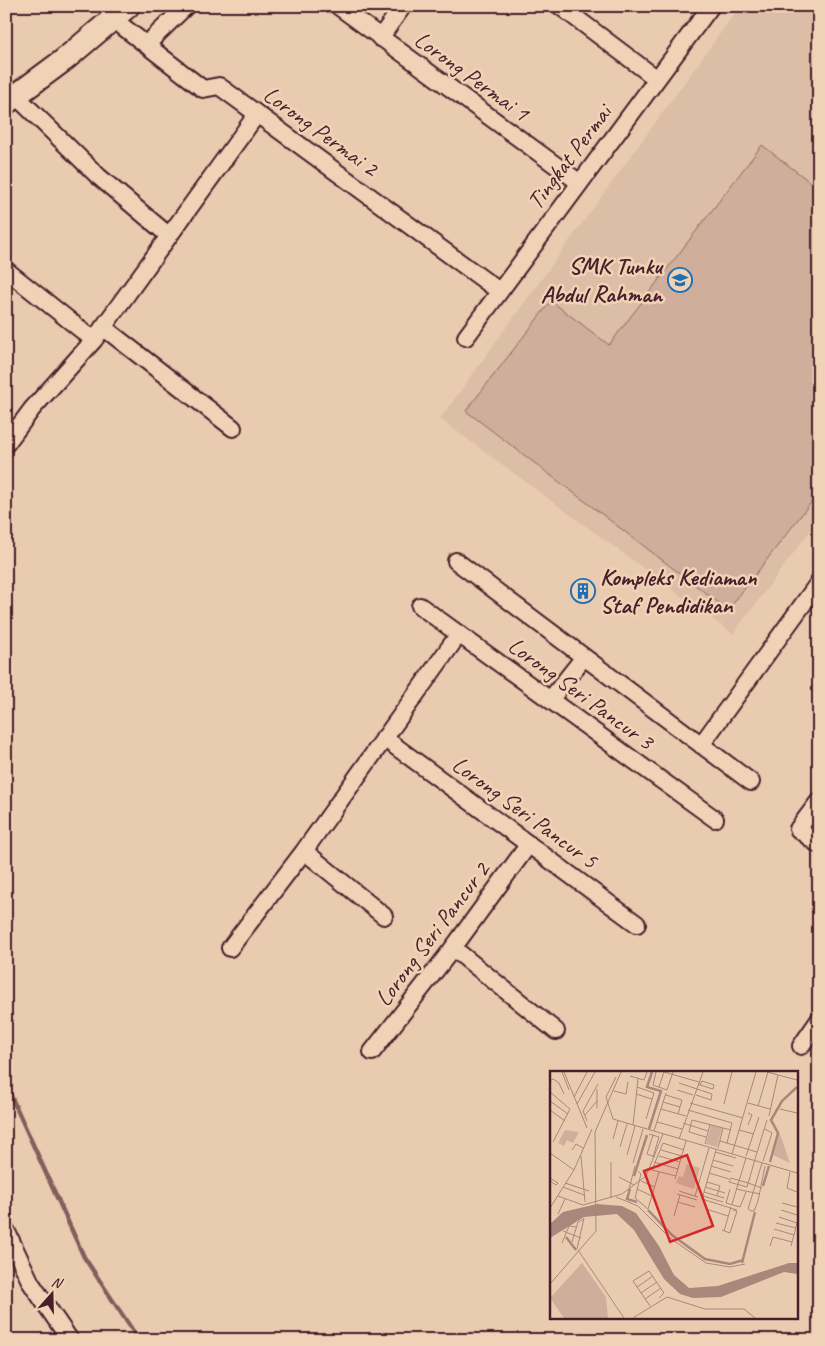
<svg xmlns="http://www.w3.org/2000/svg" width="825" height="1346" font-family="Caveat,sans-serif">
	<style>
		.built { fill: #dcbda5 }
		.pitch { fill: #cfaf9b; stroke: #8c6763 }
		.lines { fill: none; stroke-linecap: round; stroke-linejoin: round }
		.stream { stroke: #845d5b; stroke-width: 4.5 }
		.street-casing { stroke: #4a1f2b; stroke-width: 20 }
		.secondary-casing { stroke: #4a1f2b; stroke-width: 26 }
		.street { stroke: #f0d3b6; stroke-width: 16 }
		.secondary { stroke: #f0d3b6; stroke-width: 22 }
		.labels { text-anchor: middle; stroke-width: 5; stroke-linejoin: round; paint-order: stroke }
		.street-label { font-size: 24px; fill: #4a1f2b; stroke: #f0d3b6 }
		.poi-label { font-size: 24px; font-weight: bold; fill: #4a1f2b; stroke: #f0d3b6; text-anchor: end }
		.inset-river { fill: none; stroke: #aa877b; stroke-width: 2.5 }
		.inset-road { fill: none; stroke: #a9877b; stroke-width: 1 }
		.view { fill: #d62828; fill-opacity: 0.15; stroke: #d62828; stroke-width: 2.5 }
		.inset-edge { fill: none; stroke: #4a1f2b; stroke-width: 2.5 }
	</style>
	<rect width="100%" height="100%" fill="#e9ccb0"/>
	<filter id="ink" filterUnits="userSpaceOnUse"><feTurbulence type="fractalNoise" baseFrequency=".02" numOctaves="2"/><feDisplacementMap in="SourceGraphic" scale="10" xChannelSelector="R" yChannelSelector="G"/><feConvolveMatrix kernelMatrix="1 2 1 2 8 2 1 2 1" color-interpolation-filters="sRGB"/></filter>
	<g filter="url(#ink)">
		<path class="built" d="M740 6H819V519L733 634 440 419Z"/>
		<path class="pitch" d="M762 145 819 189V492L728 610 466 411 551 301 609 345Z"/>
		<g class="lines">
			<path class="stream" d="M6 1085 84 1257 139 1340"/>
			<defs>
				<path id="street" d="M338 6 580 183
					M560 6 657 79
					M113 19 203 89 219 86 499 291
					M380 38 403 6
					M146 45 186 6
					M16 96 98 176 168 235
					M6 270 94 340
					M103 327 233 428
					M466 337 711 6
					M6 444 32 409 94 340 257 114
					M456 561 751 782
					M420 606 715 819
					M550 700 584 657
					M384 738 637 924
					M701 745 819 582
					M819 801 798 829 819 845
					M304 851 384 916
					M230 948 304 851 459 634
					M453 948 556 1031
					M801 1046 819 1020
					M372 1052 453 948 529 844
					M6 1230 31 1283 70 1340"/>
				<path id="secondary" d="M6 103 64 60 128 6"/>
			</defs>
			<use href="#street" class="street-casing"/>
			<use href="#secondary" class="secondary-casing"/>
			<use href="#street" class="street"/>
			<use href="#secondary" class="secondary"/>
		</g>
	</g>
	<defs>
		<symbol id="school-ring" viewBox="-11 -11 22 22"><circle r="9.5" fill="#f0d3b6" stroke="#1f6fb2" stroke-width="1.5"/><path d="M0-5L7-2L0 1L-7-2ZM-4 1L0 2.5L4 1V4Q0 6-4 4Z" fill="#1f6fb2"/></symbol>
		<symbol id="building-ring" viewBox="-11 -11 22 22"><circle r="9.5" fill="#f0d3b6" stroke="#1f6fb2" stroke-width="1.5"/><path d="M-4-6H4V6H1V3H-1V6H-4ZM-2.5-4.3h1.7v1.8h-1.7ZM.8-4.3h1.7v1.8H.8ZM-2.5-1h1.7V.8h-1.7ZM.8-1h1.7V.8H.8Z" fill="#1f6fb2"/></symbol>
	</defs>
	<g fill-rule="evenodd">
		<use href="#school-ring" x="666" y="266" width="28" height="28"/>
		<use href="#building-ring" x="569" y="577" width="28" height="28"/>
	</g>
	<g class="labels">
		<g class="street-label">
			<text transform="translate(472 76) rotate(36)" y="8">Lorong Permai 1</text>
			<text transform="translate(321 131) rotate(36)" y="8">Lorong Permai 2</text>
			<text transform="translate(569 157) rotate(-53)" y="8">Tingkat Permai</text>
			<text transform="translate(581 693) rotate(36)" y="8">Lorong Seri Pancur 3</text>
			<text transform="translate(525 812) rotate(36)" y="8">Lorong Seri Pancur 5</text>
			<text transform="translate(432 934) rotate(-53)" y="8">Lorong Seri Pancur 2</text>
		</g>
		<g class="poi-label">
			<text x="662" y="274">SMK Tunku<tspan x="662" dy="28">Abdul Rahman</tspan></text>
			<text x="600" y="585" text-anchor="start">Kompleks Kediaman<tspan x="600" dy="28">Staf Pendidikan</tspan></text>
		</g>
	</g>
	<g transform="translate(550 1071)">
		<rect width="248" height="248" fill="#e9ccb0"/>
		<path d="M32 192 56 226 58 247H14L0 227Z" fill="#cfaf9b"/>
		<path d="M229 62 230 63 240 92 223 84Z" fill="#cfaf9b"/>
		<path d="M161 54 172 57 167 76 156 73Z" fill="#cfaf9b"/>
		<path d="M15 59 29 61 23 72 17 69 14 75 8 72ZM137 93 150 97 144 118 126 112 129 105 133 106Z" fill="#cfaf9b"/>
		<path d="M47 133 72 135 86 142 109 175 124 204 139 217 168 215 239 192H247V203L234 201 171 226 143 227 130 223 114 208 84 159 67 143 34 146 0 167V153L13 141Z" fill="#aa877b"/>
		<path class="inset-river" d="M99 58 111 20 97 16 102 1M220 91 228 62 221 49 232 30 247 16M84 105 97 64M213 115 219 95M80 118 77 128 87 131M98 139 122 164 155 188 180 193 193 189M16 166 26 179M192 192 205 141"/>
		<path class="inset-road" d="M12 1 19 19M14 1 37 57M106 1 103 14 117 19 123 1M114 1 149 11M217 1 247 9M80 5 94 9 97 1M66 6 56 26 63 48 247 102M0 10 3 8 9 12 14 23M129 12 162 23 161 29 146 24M148 13 150 14 163 18 164 14 152 10 150 14M87 16 104 22 96 48M109 16 114 1M127 19 143 24M64 20 76 23 78 11M0 21 20 38 3 71M86 23 102 28M116 24 132 29 128 43M24 26 37 1M0 30 18 43M113 31 130 36M140 32 193 47M198 32 220 38M27 33 45 1M174 33 182 1M208 35 218 1M47 37V18M111 38 136 45M230 38 247 42M0 39 15 50M138 39 182 52 177 72M198 42 202 44 198 54M35 44 47 30M219 45 228 4M37 50 33 40 48 13M107 51 132 58M133 52 158 60M83 54 88 8M189 59 204 63M104 60 116 22M99 63 109 66 103 86M103 64 97 83 105 86M156 66 139 61 142 49 181 59M63 68 68 50M129 68 153 1M170 70 207 81M155 73 160 53M70 76 77 53M168 77 173 57M22 79 26 73 33 77M111 79 132 85M166 79 152 128 187 139M165 81 186 87M0 82 24 99 42 58M182 83 206 1M77 84 85 55M31 85 35 131M109 85 130 91M196 85 209 46M163 89 183 95M213 90 222 62 215 58M61 91V127M104 91 128 98M83 92 93 58M212 92 198 138 201 140H204L208 130 215 95M161 95 181 101M102 99 113 72 134 79M102 99 126 105M88 100 91 103 85 127 98 138M240 101 237 117 247 121M159 102 179 108M69 106 84 114M0 107 8 112 6 114 0 110M125 108 136 70M91 110 105 116M157 111 170 115 167 125M15 112 39 120M13 116 34 124M155 116 175 122M212 117 198 112 181 107 179 111 197 116 198 112 200 106 205 88 217 49M79 118 85 95M87 118 102 125M180 118 176 132 190 136 196 121M186 118 210 123M129 120 148 126M154 121 174 127M127 123 147 129M8 125 33 134 72 123 96 105 113 63M145 125 159 77M153 125 173 131M66 126 88 135 120 167 156 192 180 196 195 193M128 131 145 136M232 132 247 136M182 133 196 87M0 137 24 99M98 138 109 101M156 138 178 145M231 139 247 144M8 143 15 128M124 145 130 124M229 146 247 152M226 152 246 157M224 158 244 164M172 159 180 162 187 140 183 139M13 160 31 167M174 160 181 136M22 171 28 151 34 148M12 172 19 155 26 156M220 175 223 166 242 171M241 175 247 152M27 178 34 147M28 179 74 247M0 213 46 160 45 61 71 1M87 216 103 205M91 222 107 211M95 228 111 217M100 235 83 210 99 200 114 222 109 227M83 247 117 226 155 238H194L205 247"/>
		<path class="view" d="M137 84 163 155 120 171 94 100Z"/>
		<rect width="248" height="248" class="inset-edge"/>
	</g>
	<rect width="825" height="1346" fill="none" stroke="#f0d3b6" stroke-width="25"/>
	<rect x="12" y="12" width="800" height="1321" fill="none" stroke="#4a1f2b" stroke-width="2" filter="url(#ink)"/>
	<g transform="translate(52 1294) rotate(20)" stroke="#f0d3b6" stroke-width="4" paint-order="stroke">
	<path d="M0-4L9 19L0 12L-9 19Z" fill="#4a1f2b"/>
	<text y="-8" font-size="14" font-weight="bold" text-anchor="middle" fill="#4a1f2b">N</text>
	</g>
</svg>
